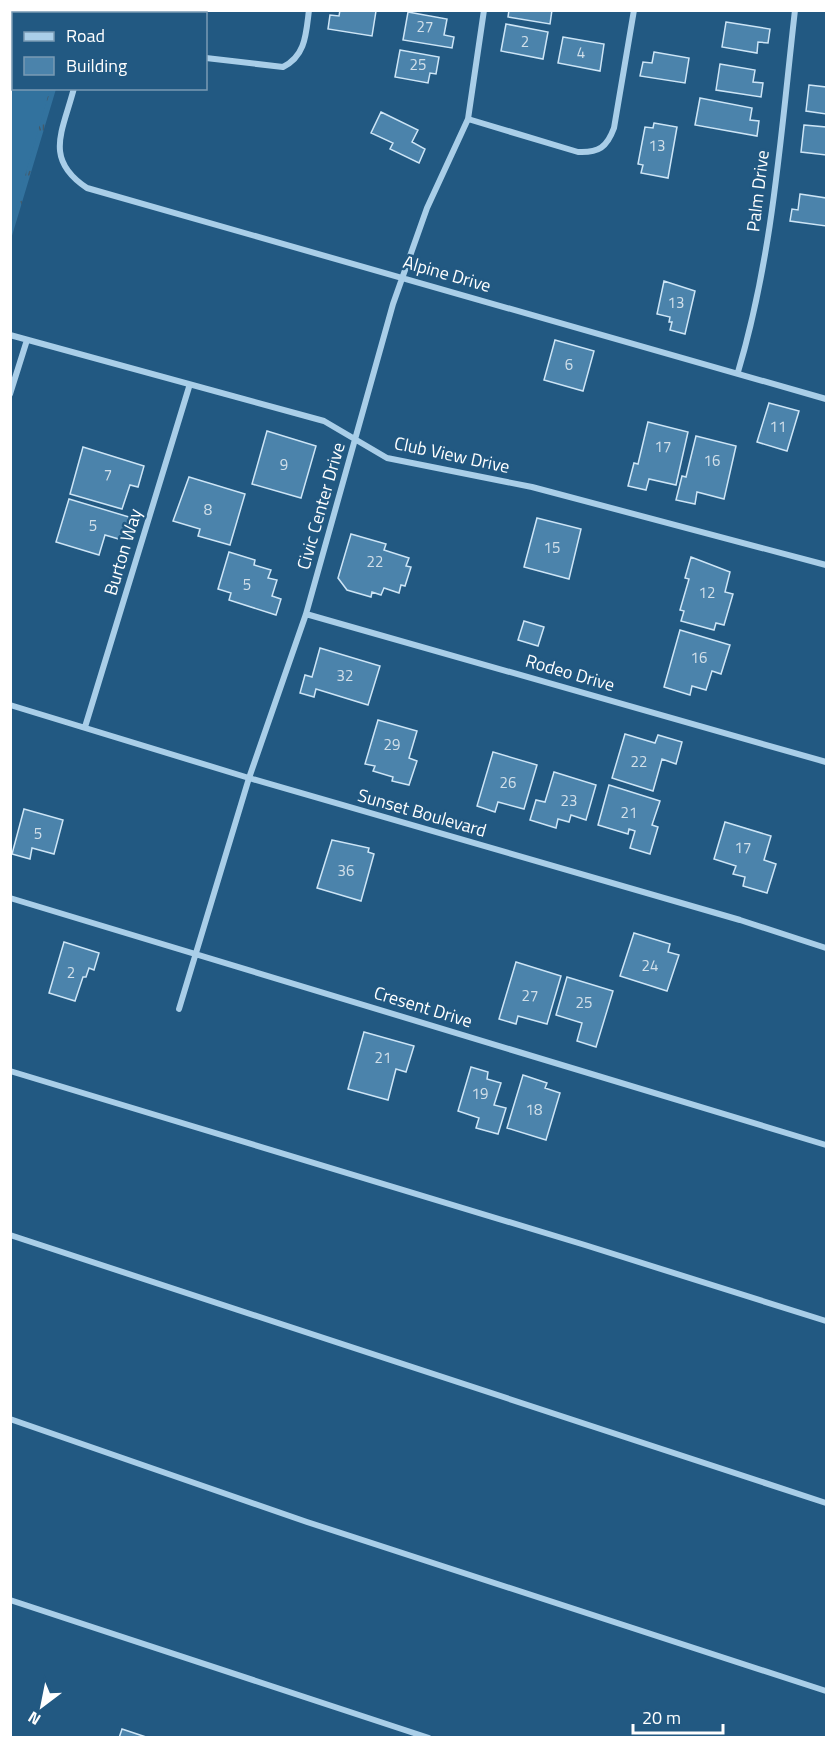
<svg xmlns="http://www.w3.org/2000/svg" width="837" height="1748" font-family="'Titillium Web',sans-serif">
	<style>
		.grass { fill: url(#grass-tufts) }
		.pitch { fill: #32729e }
		.building { fill: #4b83ab; stroke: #cde5f6; stroke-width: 1.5 }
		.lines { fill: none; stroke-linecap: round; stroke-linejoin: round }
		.minor { stroke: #a9cee8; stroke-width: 6 }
		.labels { text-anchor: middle; stroke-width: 5; stroke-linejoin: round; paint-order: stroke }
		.number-label { font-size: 15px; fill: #d2e0ea }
		.street-label { font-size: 18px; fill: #fff; stroke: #225982 }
	</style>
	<defs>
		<pattern id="grass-tufts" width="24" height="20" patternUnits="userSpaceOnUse" patternTransform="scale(1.5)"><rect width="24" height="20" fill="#32729e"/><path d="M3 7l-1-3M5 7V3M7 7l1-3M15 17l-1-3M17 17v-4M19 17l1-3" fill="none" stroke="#425b6d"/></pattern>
	</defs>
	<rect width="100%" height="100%" fill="#225982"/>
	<path class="grass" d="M11 11H84V13L14 14V88L56 89 11 239Z"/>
	<path class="pitch" d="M11 69 13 70 14 88 50 89 11 225Z"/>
	<path class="building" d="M340 10 376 11 372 36 328 29 330 15 339 16Z
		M509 10H552L550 24 508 17Z
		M408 12 447 19 444 35 454 37 452 48 403 40Z
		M726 22 770 29 768 43 758 42 757 53 722 47Z
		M506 24 548 32 543 59 501 51Z
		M563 37 604 44 600 71 558 63Z
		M400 50 439 57 436 74 430 73 428 83 395 77Z
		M654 52 689 58 685 83 640 76 643 62 652 63Z
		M720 64 755 70 753 82 763 83 761 97 716 90Z
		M809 85 826 87V114L806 111Z
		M700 98 752 108 750 120 759 121 757 136 695 125Z
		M381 112 418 130 412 142 425 149 419 163 390 149 393 143 371 133Z
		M654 123 677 127 668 178 641 173 643 165 638 164 645 127 653 128Z
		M804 125 826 127V155L801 152Z
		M800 194 826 198V226L790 221 792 209 798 210Z
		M664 281 695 291 685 334 670 330 672 322H669L670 317 657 314Z
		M555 340 594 351 583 391 544 380Z
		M769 403 799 411 787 451 757 442Z
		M648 422 688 432 676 485 649 479 646 490 628 486 634 463 638 464Z
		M267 431 316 446 301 498 252 484Z
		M696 436 736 446 724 499 697 492 695 504 676 500 682 476 686 477Z
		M83 447 144 466 138 487 130 485 122 509 70 494Z
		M189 477 245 494 230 545 198 536 200 529 173 521Z
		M69 499 129 517 122 540 105 535 99 555 56 542Z
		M537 518 581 529 569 579 524 567Z
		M351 534 386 544 384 550 409 558 406 566 411 567 405 586 401 585 399 593 384 588 381 595 372 592 371 597 347 590 338 578Z
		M229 552 255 560 254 565 271 570 268 578 277 580 272 596 281 599 276 615 229 600 231 593 218 589Z
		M691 557 730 572 725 592 733 594 724 625 716 623 714 630 681 621 684 611 680 610 689 579 685 578Z
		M524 621 544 627 538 646 518 640Z
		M680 630 730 645 721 674 712 671 706 690 692 686 690 695 664 687Z
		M320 648 380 666 368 705 316 689 314 697 300 693 305 675 312 677Z
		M378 720 417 731 409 758 417 761 409 785 392 781 393 777 373 771 375 766 365 764Z
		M625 734 655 743 658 735 682 742 676 764 662 759 653 791 612 778Z
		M493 752 537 765 524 809 498 802 495 812 477 806Z
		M554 772 596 785 586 820 571 815 569 822 558 819 556 828 530 820 536 800 545 802Z
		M609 785 660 801 652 825 658 827 650 854 630 848 635 831 629 829 628 834 598 825Z
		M24 809 63 820 54 854 32 848 30 859 12 854Z
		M725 822 771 836 764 860 776 864 767 893 743 886 745 877 733 874 736 866 714 859Z
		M332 840 369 848 368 852 374 854 361 901 317 888Z
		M634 933 670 944 668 952 679 955 667 991 620 976Z
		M64 942 99 953 94 970 89 968 86 977H83L75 1001 49 993Z
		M516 962 561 976 547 1024 518 1016 516 1024 499 1019Z
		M567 977 613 991 596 1047 577 1041 582 1023 556 1015Z
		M364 1032 414 1046 406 1072 396 1069 388 1100 348 1089Z
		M471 1067 488 1072 487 1079 501 1083 494 1105 506 1108 498 1134 476 1128 479 1118 458 1111Z
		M523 1075 547 1083 545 1088 560 1093 546 1140 507 1128Z
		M122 1729 149 1738H119Z"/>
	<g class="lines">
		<path class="minor" d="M206 58 283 67C306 56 306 33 309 10
			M74 88C63 131 43 159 87 188L826 399
			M468 119 578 152C599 153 607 147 614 128L634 10
			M10 335 324 421 387 458 532 487 826 565
			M738 372C773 255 781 132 795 10
			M10 394 27 340
			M306 614 826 762
			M10 705 249 778 740 920 826 948
			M85 727 189 387
			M10 898 826 1145
			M179 1009 249 778 306 614 393 304 427 208 468 119 484 10
			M10 1071 585 1245 826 1321
			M10 1235 826 1503
			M10 1419 307 1522 826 1691
			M10 1600 429 1738"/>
	</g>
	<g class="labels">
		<g class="number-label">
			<text x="425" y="32">27</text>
			<text x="525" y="47">2</text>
			<text x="581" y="58">4</text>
			<text x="418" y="70">25</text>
			<text x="657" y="151">13</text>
			<text x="676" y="308">13</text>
			<text x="569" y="370">6</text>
			<text x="778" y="432">11</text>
			<text x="663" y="452">17</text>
			<text x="712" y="466">16</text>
			<text x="284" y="470">9</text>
			<text x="108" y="480">7</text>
			<text x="208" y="515">8</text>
			<text x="93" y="531">5</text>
			<text x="552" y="553">15</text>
			<text x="375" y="567">22</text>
			<text x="247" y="590">5</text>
			<text x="707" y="598">12</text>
			<text x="699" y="663">16</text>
			<text x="345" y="681">32</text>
			<text x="392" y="750">29</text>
			<text x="639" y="767">22</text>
			<text x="508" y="788">26</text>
			<text x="569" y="806">23</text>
			<text x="629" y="818">21</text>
			<text x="38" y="839">5</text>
			<text x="743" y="853">17</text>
			<text x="346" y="876">36</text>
			<text x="650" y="971">24</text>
			<text x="71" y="978">2</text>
			<text x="530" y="1001">27</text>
			<text x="584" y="1008">25</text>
			<text x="383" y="1063">21</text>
			<text x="480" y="1099">19</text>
			<text x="534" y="1115">18</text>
		</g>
		<g class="street-label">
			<text transform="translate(758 191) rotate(-83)" y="6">Palm Drive</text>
			<text transform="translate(447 274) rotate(16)" y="6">Alpine Drive</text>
			<text transform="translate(452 455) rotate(12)" y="6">Club View Drive</text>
			<text transform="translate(321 506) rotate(-74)" y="6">Civic Center Drive</text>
			<text transform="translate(123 552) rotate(-73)" y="6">Burton Way</text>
			<text transform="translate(570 673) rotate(16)" y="6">Rodeo Drive</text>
			<text transform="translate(422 813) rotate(16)" y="6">Sunset Boulevard</text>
			<text transform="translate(423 1007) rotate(17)" y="6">Cresent Drive</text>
		</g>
	</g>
	<rect width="837" height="1748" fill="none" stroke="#ffffff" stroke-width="24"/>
	<rect x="12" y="12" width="195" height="78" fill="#225982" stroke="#7a9bb4" stroke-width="1.5"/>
	<rect x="24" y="32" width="30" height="9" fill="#a9cee8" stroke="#7a9bb4" stroke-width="1.5"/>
	<text x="66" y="42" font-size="18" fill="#ffffff">Road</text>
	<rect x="24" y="57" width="30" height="18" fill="#4b83ab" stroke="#7a9bb4" stroke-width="1.5"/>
	<text x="66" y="72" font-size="18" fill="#ffffff">Building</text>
	<g transform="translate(42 1706) rotate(212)" stroke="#225982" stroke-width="4.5" paint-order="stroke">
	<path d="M0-4.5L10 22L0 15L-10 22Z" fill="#ffffff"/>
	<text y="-9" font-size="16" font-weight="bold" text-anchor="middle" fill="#ffffff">N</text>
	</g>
	<path d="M633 1724v9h90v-9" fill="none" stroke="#ffffff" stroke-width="3"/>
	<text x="642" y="1724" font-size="18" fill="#ffffff" stroke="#225982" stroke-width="4.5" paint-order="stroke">20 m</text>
</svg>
